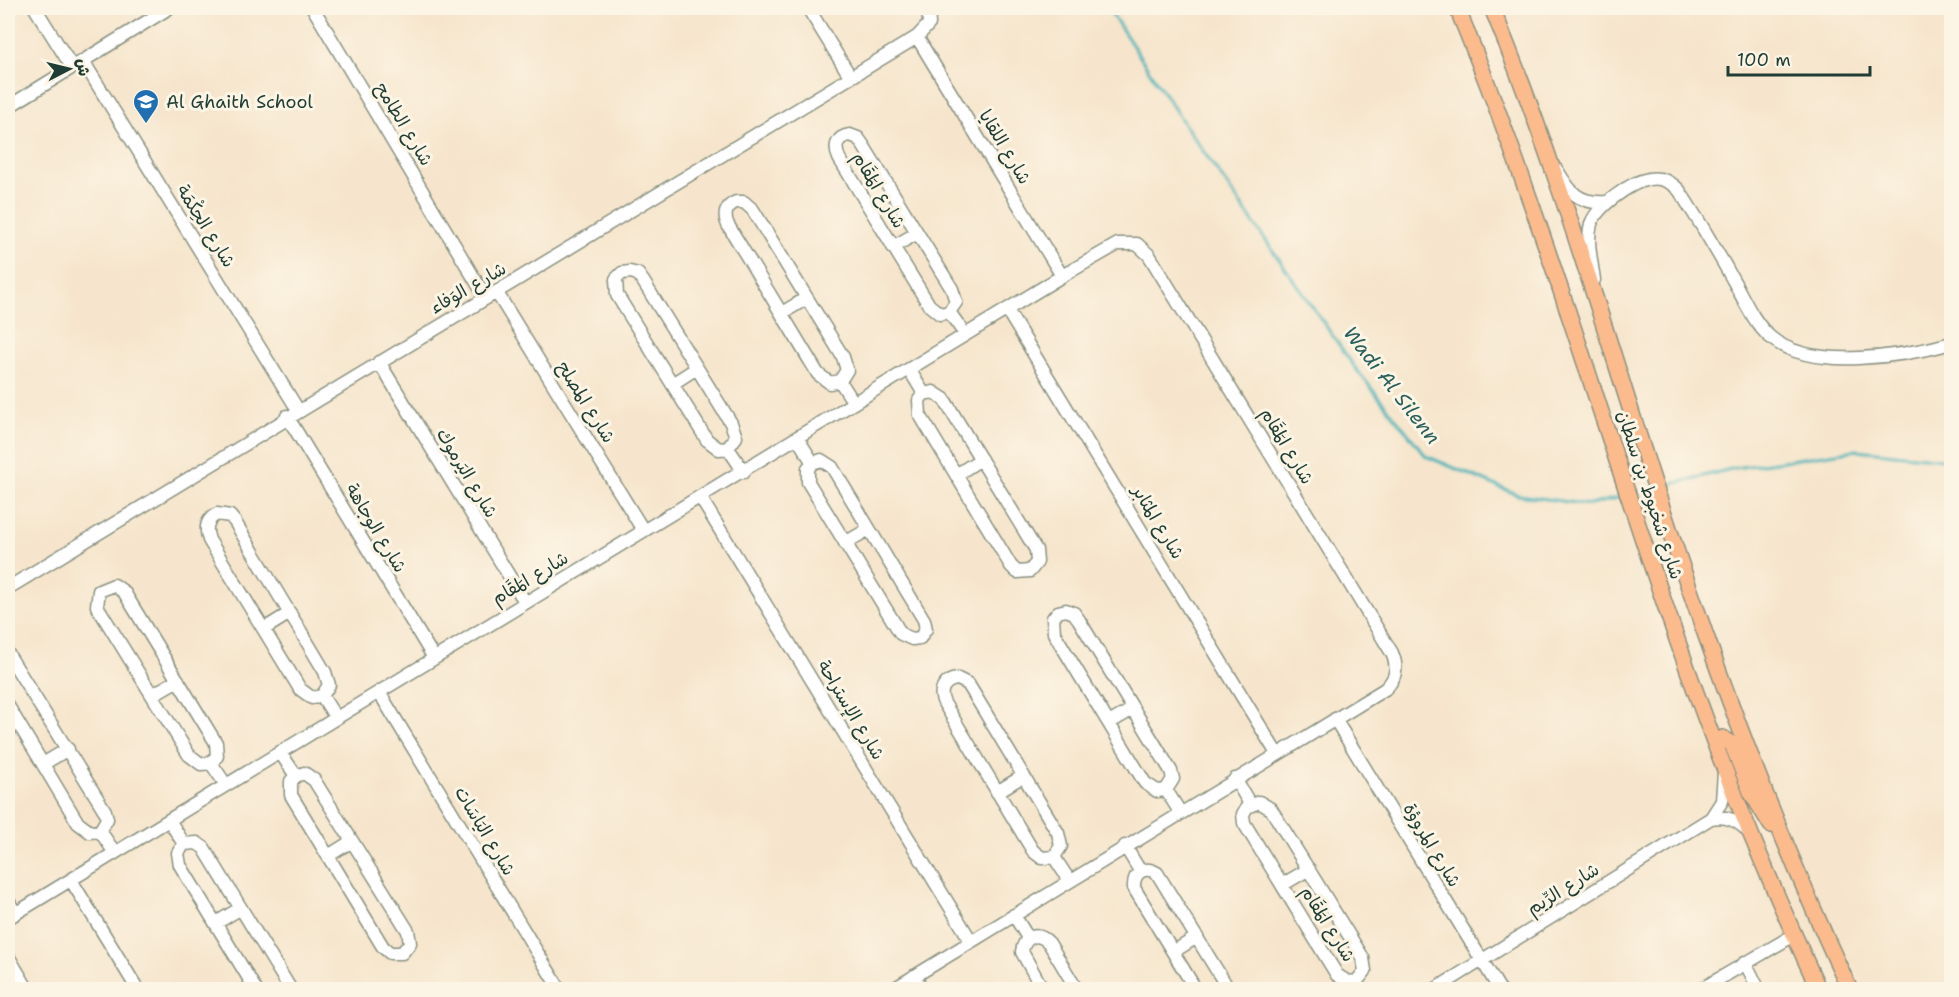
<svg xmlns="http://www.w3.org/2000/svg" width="1959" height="997" font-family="'Shantell Sans','Playpen Sans Arabic',sans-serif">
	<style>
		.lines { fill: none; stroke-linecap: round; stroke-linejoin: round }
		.stream { stroke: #3fb0b8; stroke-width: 3 }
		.minor-casing { stroke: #8a9180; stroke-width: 15 }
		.major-casing { stroke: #8a9180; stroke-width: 18 }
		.minor { stroke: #fff; stroke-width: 12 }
		.major { stroke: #fbbb8d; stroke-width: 15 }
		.labels { text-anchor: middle; stroke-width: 6; stroke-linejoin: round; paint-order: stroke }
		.poi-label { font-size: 18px; fill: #1f3d34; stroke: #fcf5e5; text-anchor: start }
		.street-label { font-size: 18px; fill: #1f3d34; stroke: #fcf5e5 }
		.water-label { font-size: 20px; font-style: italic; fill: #29605c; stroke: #fcf5e5 }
	</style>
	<rect width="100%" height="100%" fill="#fcf5e5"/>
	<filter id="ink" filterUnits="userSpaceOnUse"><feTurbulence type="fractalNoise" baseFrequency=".0167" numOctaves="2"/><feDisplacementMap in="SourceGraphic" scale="12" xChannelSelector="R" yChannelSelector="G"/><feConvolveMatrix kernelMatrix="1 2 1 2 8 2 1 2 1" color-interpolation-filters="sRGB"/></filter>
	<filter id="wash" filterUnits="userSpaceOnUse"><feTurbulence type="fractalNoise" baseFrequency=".008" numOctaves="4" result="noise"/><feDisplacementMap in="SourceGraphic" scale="24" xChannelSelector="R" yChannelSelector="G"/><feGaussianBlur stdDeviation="1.35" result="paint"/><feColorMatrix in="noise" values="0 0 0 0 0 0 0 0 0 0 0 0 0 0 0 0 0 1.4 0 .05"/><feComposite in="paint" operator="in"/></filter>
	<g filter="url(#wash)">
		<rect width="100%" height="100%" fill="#f6e5cc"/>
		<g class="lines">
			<path class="stream" d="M1108 8 1185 125 1356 369 1426 456 1518 495 1590 505 1625 496
				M1660 487 1735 468 1857 450 1952 460
				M1634 494 1651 490"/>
		</g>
	</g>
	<g filter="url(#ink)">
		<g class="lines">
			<defs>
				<path id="minor" d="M35 8 72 67
					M313 8 486 298
					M808 8 850 76
					M917 37 1062 276
					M83 61 298 410
					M8 107 169 8
					M850 135 858 138 863 145 952 289 956 302 949 312 940 314 929 305 839 158C834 147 836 137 850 135Z
					M1557 170C1570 192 1578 204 1606 202
					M736 202H744L753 210 843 357 847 370 840 381 830 383 818 374 728 225C723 215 726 206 736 202Z
					M893 247 917 233
					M630 272 638 274 643 281 731 423 736 437 728 448 719 449 707 440 617 295 616 279 622 273Z
					M1594 280C1592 263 1586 241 1591 224 1597 206 1631 182 1649 179 1661 177 1671 182 1679 190 1698 219 1716 249 1733 280 1744 299 1753 322 1770 337 1810 372 1905 356 1952 343
					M497 293 643 530
					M1007 310 1277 754
					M949 312 965 334
					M782 313 807 298
					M379 362 525 602
					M909 369 924 394
					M840 381 854 403
					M672 384 697 368
					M933 392 944 399 1036 550 1037 562 1030 571 1017 572 1011 566 920 415 919 400 924 394Z
					M287 416 434 658
					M798 439 813 463
					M728 448 744 472
					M821 460 832 467 924 620 926 629 920 638 912 639 901 634 808 482V468L813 463Z
					M956 475 981 459
					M700 497 971 941
					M217 514 230 516 235 522 325 672 329 685 322 696 312 698 300 689 209 540C205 529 206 520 217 514Z
					M845 543 869 529
					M114 585 124 592 216 743 217 756 211 763 201 764 189 755 97 606 99 591Z
					M8 588 917 37 929 24 928 8
					M1066 610 1074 613 1079 620 1171 771 1173 779 1166 790 1157 791 1145 783 1054 633 1053 618 1058 612Z
					M264 629 290 613
					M8 654 105 811 107 819 100 831 90 832 78 823 8 706
					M958 679 968 684 1058 833 1061 846 1054 857 1042 858 1033 851 944 703C938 691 944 680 958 679Z
					M379 692 560 990
					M152 695 178 680
					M322 696 336 718
					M1335 719 1500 990
					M1109 723 1133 709
					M280 752 296 776
					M211 763 226 785
					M43 764 68 749
					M304 773 314 780 408 931 410 943 402 953H390L383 947 291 795V781L296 776Z
					M1235 779 1250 804
					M1166 790 1180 812
					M997 792 1023 776
					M1259 802 1271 809 1363 958 1365 971 1357 981 1348 982 1337 975 1244 823 1243 814 1247 807Z
					M1711 818C1726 815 1740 821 1749 833
					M169 820 184 844
					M100 831 115 853
					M1125 846 1140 871
					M328 856 352 841
					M1054 857 1069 880
					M71 880 138 990
					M1282 885 1309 869
					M8 900 15 913
					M1014 915 1028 938
					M8 918 1062 276 1118 244H1137L1149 255 1392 653C1398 667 1397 678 1385 689L892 990
					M216 923 241 908
					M1173 952 1197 937
					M8 956 28 990
					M1745 962 1759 990
					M914 976 923 990
					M256 990 180 865 178 853 184 844 197 843 204 848 291 990
					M1043 990 1022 952C1024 936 1038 931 1049 943L1077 990
					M1196 990 1134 888C1133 873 1144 865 1157 873L1229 990
					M1434 990 1711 818 1722 801 1724 773
					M1700 990 1794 935"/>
				<path id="major" d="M1457 8C1559 253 1625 510 1720 757 1750 836 1784 913 1819 990
					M1492 8C1549 145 1592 288 1637 430 1697 620 1765 809 1850 990
					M1716 747 1723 738 1732 744 1751 792 1771 825"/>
			</defs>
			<use href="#minor" class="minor-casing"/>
			<use href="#major" class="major-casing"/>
			<use href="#minor" class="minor"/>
			<use href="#major" class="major"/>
		</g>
	</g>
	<defs>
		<symbol id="school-pin" viewBox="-11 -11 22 30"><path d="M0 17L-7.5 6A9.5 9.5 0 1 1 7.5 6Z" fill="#1f6fb2" stroke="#fcf5e5"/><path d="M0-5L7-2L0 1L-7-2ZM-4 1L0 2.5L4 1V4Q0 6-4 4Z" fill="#fff"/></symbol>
	</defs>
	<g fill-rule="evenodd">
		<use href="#school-pin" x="131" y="87" width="30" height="40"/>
	</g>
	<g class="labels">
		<g class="poi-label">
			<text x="166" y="108">Al Ghaith School</text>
		</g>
		<g class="street-label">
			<text transform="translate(404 124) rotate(59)" y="6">شارع الطامح</text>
			<text transform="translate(1005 147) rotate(59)" y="6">شارع اللقايا</text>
			<text transform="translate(879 190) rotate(59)" y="6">شارع المَقَام</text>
			<text transform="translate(206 226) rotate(58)" y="6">شارع الحِكْمَة</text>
			<text transform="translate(468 288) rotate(-30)" y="6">شارع الوَفاء</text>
			<text transform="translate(586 402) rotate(58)" y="6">شارع المصلح</text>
			<text transform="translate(1287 446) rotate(59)" y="6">شارع المَقَام</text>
			<text transform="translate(467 473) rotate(59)" y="6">شارع اليَرموك</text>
			<text transform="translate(1650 495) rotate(72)" y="6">شارع شخبوط بن سلطان</text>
			<text transform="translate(1158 522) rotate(59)" y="6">شارع المثابر</text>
			<text transform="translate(376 528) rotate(59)" y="6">شارع الوجاهة</text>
			<text transform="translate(530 578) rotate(-31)" y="6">شارع المَقَام</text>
			<text transform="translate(851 710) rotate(59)" y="6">شارع الإستراحة</text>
			<text transform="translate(485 831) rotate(59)" y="6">شارع اليَاسَات</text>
			<text transform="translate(1432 845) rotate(59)" y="6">شارع المروؤة</text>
			<text transform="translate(1563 889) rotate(-32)" y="6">شارع الرِّيم</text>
			<text transform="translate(1328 924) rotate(58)" y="6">شارع المَقَام</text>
		</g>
		<g class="water-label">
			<text transform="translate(1392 385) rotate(52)" y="7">Wadi Al Silenn</text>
		</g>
	</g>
	<rect width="1959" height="997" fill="none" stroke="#fcf5e5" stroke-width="30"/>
	<g transform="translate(69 69) rotate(83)" stroke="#fcf5e5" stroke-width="4.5" paint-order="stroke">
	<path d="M0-4.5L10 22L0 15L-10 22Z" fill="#1f3d34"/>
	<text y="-9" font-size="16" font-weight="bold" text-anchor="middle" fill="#1f3d34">ش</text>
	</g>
	<path d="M1728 66v9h142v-9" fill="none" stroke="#1f3d34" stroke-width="3"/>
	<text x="1737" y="66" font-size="18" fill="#1f3d34" stroke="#fcf5e5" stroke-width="4.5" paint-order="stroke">100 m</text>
</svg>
